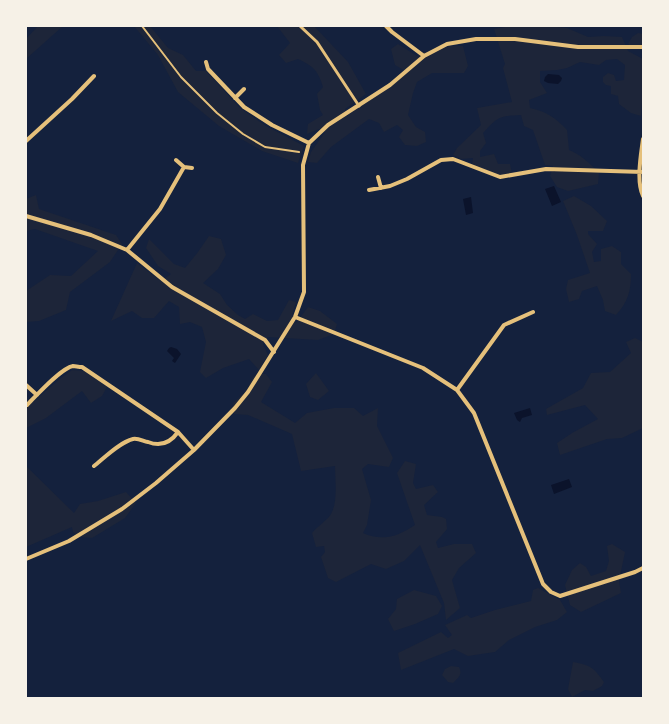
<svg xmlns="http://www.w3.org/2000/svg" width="669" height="724" font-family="'PT Sans Narrow',sans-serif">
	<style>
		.green { fill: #1d2539 }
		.water { fill: #0b132b }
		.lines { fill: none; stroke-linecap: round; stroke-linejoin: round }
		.path { stroke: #e5c07b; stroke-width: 2 }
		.service { stroke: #e5c07b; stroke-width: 3 }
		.minor { stroke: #e5c07b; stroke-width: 4 }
	</style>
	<rect width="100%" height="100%" fill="#14213d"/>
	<path class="green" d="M38 26H63L26 59V39Z
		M134 26H150L168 48 183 55 196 71H206L240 108 266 126 304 146 298 163 262 151 219 126 178 92 158 55Z
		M277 26H314L348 62 366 94 345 109 346 116 394 84 407 72 395 65 391 49 398 44 417 56 421 52 437 51 450 46H463L468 66 464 73H432L417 82 413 93 408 115 416 127 425 132 426 142 417 146 405 145 399 137 403 130 397 125 384 132 379 123 369 119 331 147 317 163 308 162 311 152 325 132 319 129 307 134 308 124 323 115 320 110 317 94 323 87C318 70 313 66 298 59L286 63 279 55 290 43Z
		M510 26H549L567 28 588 37 604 36 622 37 628 51 643 59V91L641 116 631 113 619 104 618 96 611 94V86L606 85 603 82V77L608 73 614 75 616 81 624 80 625 65 617 59 606 60 599 65 580 62 567 68 557 70 540 71V82L547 93 529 100 530 108C547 112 555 117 567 130L569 150C581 155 590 163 599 173L598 184 568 191 557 187 550 176 553 166 545 165 533 130 524 126 521 115C498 116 498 117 483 133L486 143 480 151V157L494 154 498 164H510L512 173 500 175 472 164 473 158 461 159 453 155 457 148 481 125 477 108 512 102 503 68 505 64 494 29Z
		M638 33 643 34V49H637L628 44 632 37Z
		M36 195 39 209 116 235 122 244 110 262 70 292 66 310 39 321 26 322V291L50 275 71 276 98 251 35 229 26 231V199Z
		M574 196 591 206 607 221 603 231H588V234L597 244 592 252 594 262 601 261V249L612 246 621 252V264L631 274C631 291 628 302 616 315L605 311 603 300 597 286 582 291 579 299 569 302 566 289 568 280 590 273 577 235 563 201Z
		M209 236 221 239 226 255 218 269 203 283 220 294 227 305 238 315 245 319 253 314 267 321 278 320 289 300 296 302 292 316 296 323 308 307 320 311 337 324 334 334 318 340 268 337 263 344 268 355 259 370 249 359 223 368 206 378 200 372 206 342 202 327 190 322 180 324 179 307 169 301 154 318H142L132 311 111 321 137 263 161 281 171 274 158 266 146 248 149 239 174 264 185 268 198 252Z
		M635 338 643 342V428L622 438 607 439 560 455 557 443 572 433 598 419 585 405 547 415 546 409 583 388 591 373 610 372 631 353 626 342Z
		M72 370 85 371 107 387 102 396 91 403 82 391 46 418 26 428V408L61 378Z
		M258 373 266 374 272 382 261 402 295 423 307 413 334 408H354L363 416 378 408 377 426 393 458 389 467 368 464 362 469 371 500 367 525 363 533C382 542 399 536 415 525L397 473 405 461 416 464 413 483 416 489 433 485 438 492 424 505 427 515 442 517 446 519 447 529 436 542 438 548 454 544H472L476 553 459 568 452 580 460 608 446 620 444 603 420 545 404 561 386 569 371 564 336 582 328 578 321 557 325 552 324 546 316 547 312 533C317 527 323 523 328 518 339 507 335 480 335 466L301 471 292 434 248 415 234 414 233 403 246 391 253 377Z
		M316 373 329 391 318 400 310 397 306 384Z
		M26 466 74 513 80 504 98 501 126 492 136 503 125 518 92 538 79 537 73 532 72 527 26 547Z
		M612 544 625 552 619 581 621 593 581 612 570 605 565 585 572 570 580 563 586 567 591 576 606 571 609 561 607 546Z
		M538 588 560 600 567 612 557 620 535 627 509 640 495 652 468 656 454 649 401 670 398 653 441 632 448 638 452 635 445 625 467 615 471 618 495 610 531 601 533 590Z
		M414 590 436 596 442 606 438 614 415 624 394 631 388 619 396 609 397 599Z
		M573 662C591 665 594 668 604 682L602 686 593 691 585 690 572 697 568 689Z
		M451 666 459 667C463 675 458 678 453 683L448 682 442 675 445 669Z"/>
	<path class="water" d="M548 74 559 75 562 78 561 81 558 84 548 83 544 81 545 77Z
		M554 186 561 202 552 206 545 189Z
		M471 197 473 213 466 215 463 199Z
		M171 347 177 349 181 354 175 363 172 361 174 358 167 351 169 348Z
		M530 408 532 415 522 418 520 422 517 420 514 413Z
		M569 479 572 487 554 494 551 485Z"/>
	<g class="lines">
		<path class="path" d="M142 26 181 77 217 113 243 134 265 147 299 152"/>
		<path class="service" d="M300 26 317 42 359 106"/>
		<path class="minor" d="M386 26 392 32 424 56
			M206 62 208 69 244 107 272 125 309 143
			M235 98 244 89
			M643 139C641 155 636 181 643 196
			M26 141 72 99 94 76
			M176 160 184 167 192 168
			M378 177 381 188
			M369 190 390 186 407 179 441 160 453 159 500 177 546 169 643 172
			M26 216 91 235 127 250 172 287 265 340 274 352
			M127 250 160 209 184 167
			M295 317 423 368 457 390 474 413 543 584 551 592 560 596 635 572 643 568
			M26 385 37 395
			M457 390 504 325 533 312
			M27 405C36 396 61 368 73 366 75 366 79 367 82 367L178 432 194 450
			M94 466C104 458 120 442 133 439 138 438 143 441 148 442 161 447 171 442 178 432
			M26 559 69 541 122 509 156 483 194 450 235 408 248 392 295 317 304 292 303 165 309 143 328 125 390 85 424 56 447 44 476 39H515L578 47H643"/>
	</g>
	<rect width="669" height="724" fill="none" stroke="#f6f1e7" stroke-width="54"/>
</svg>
